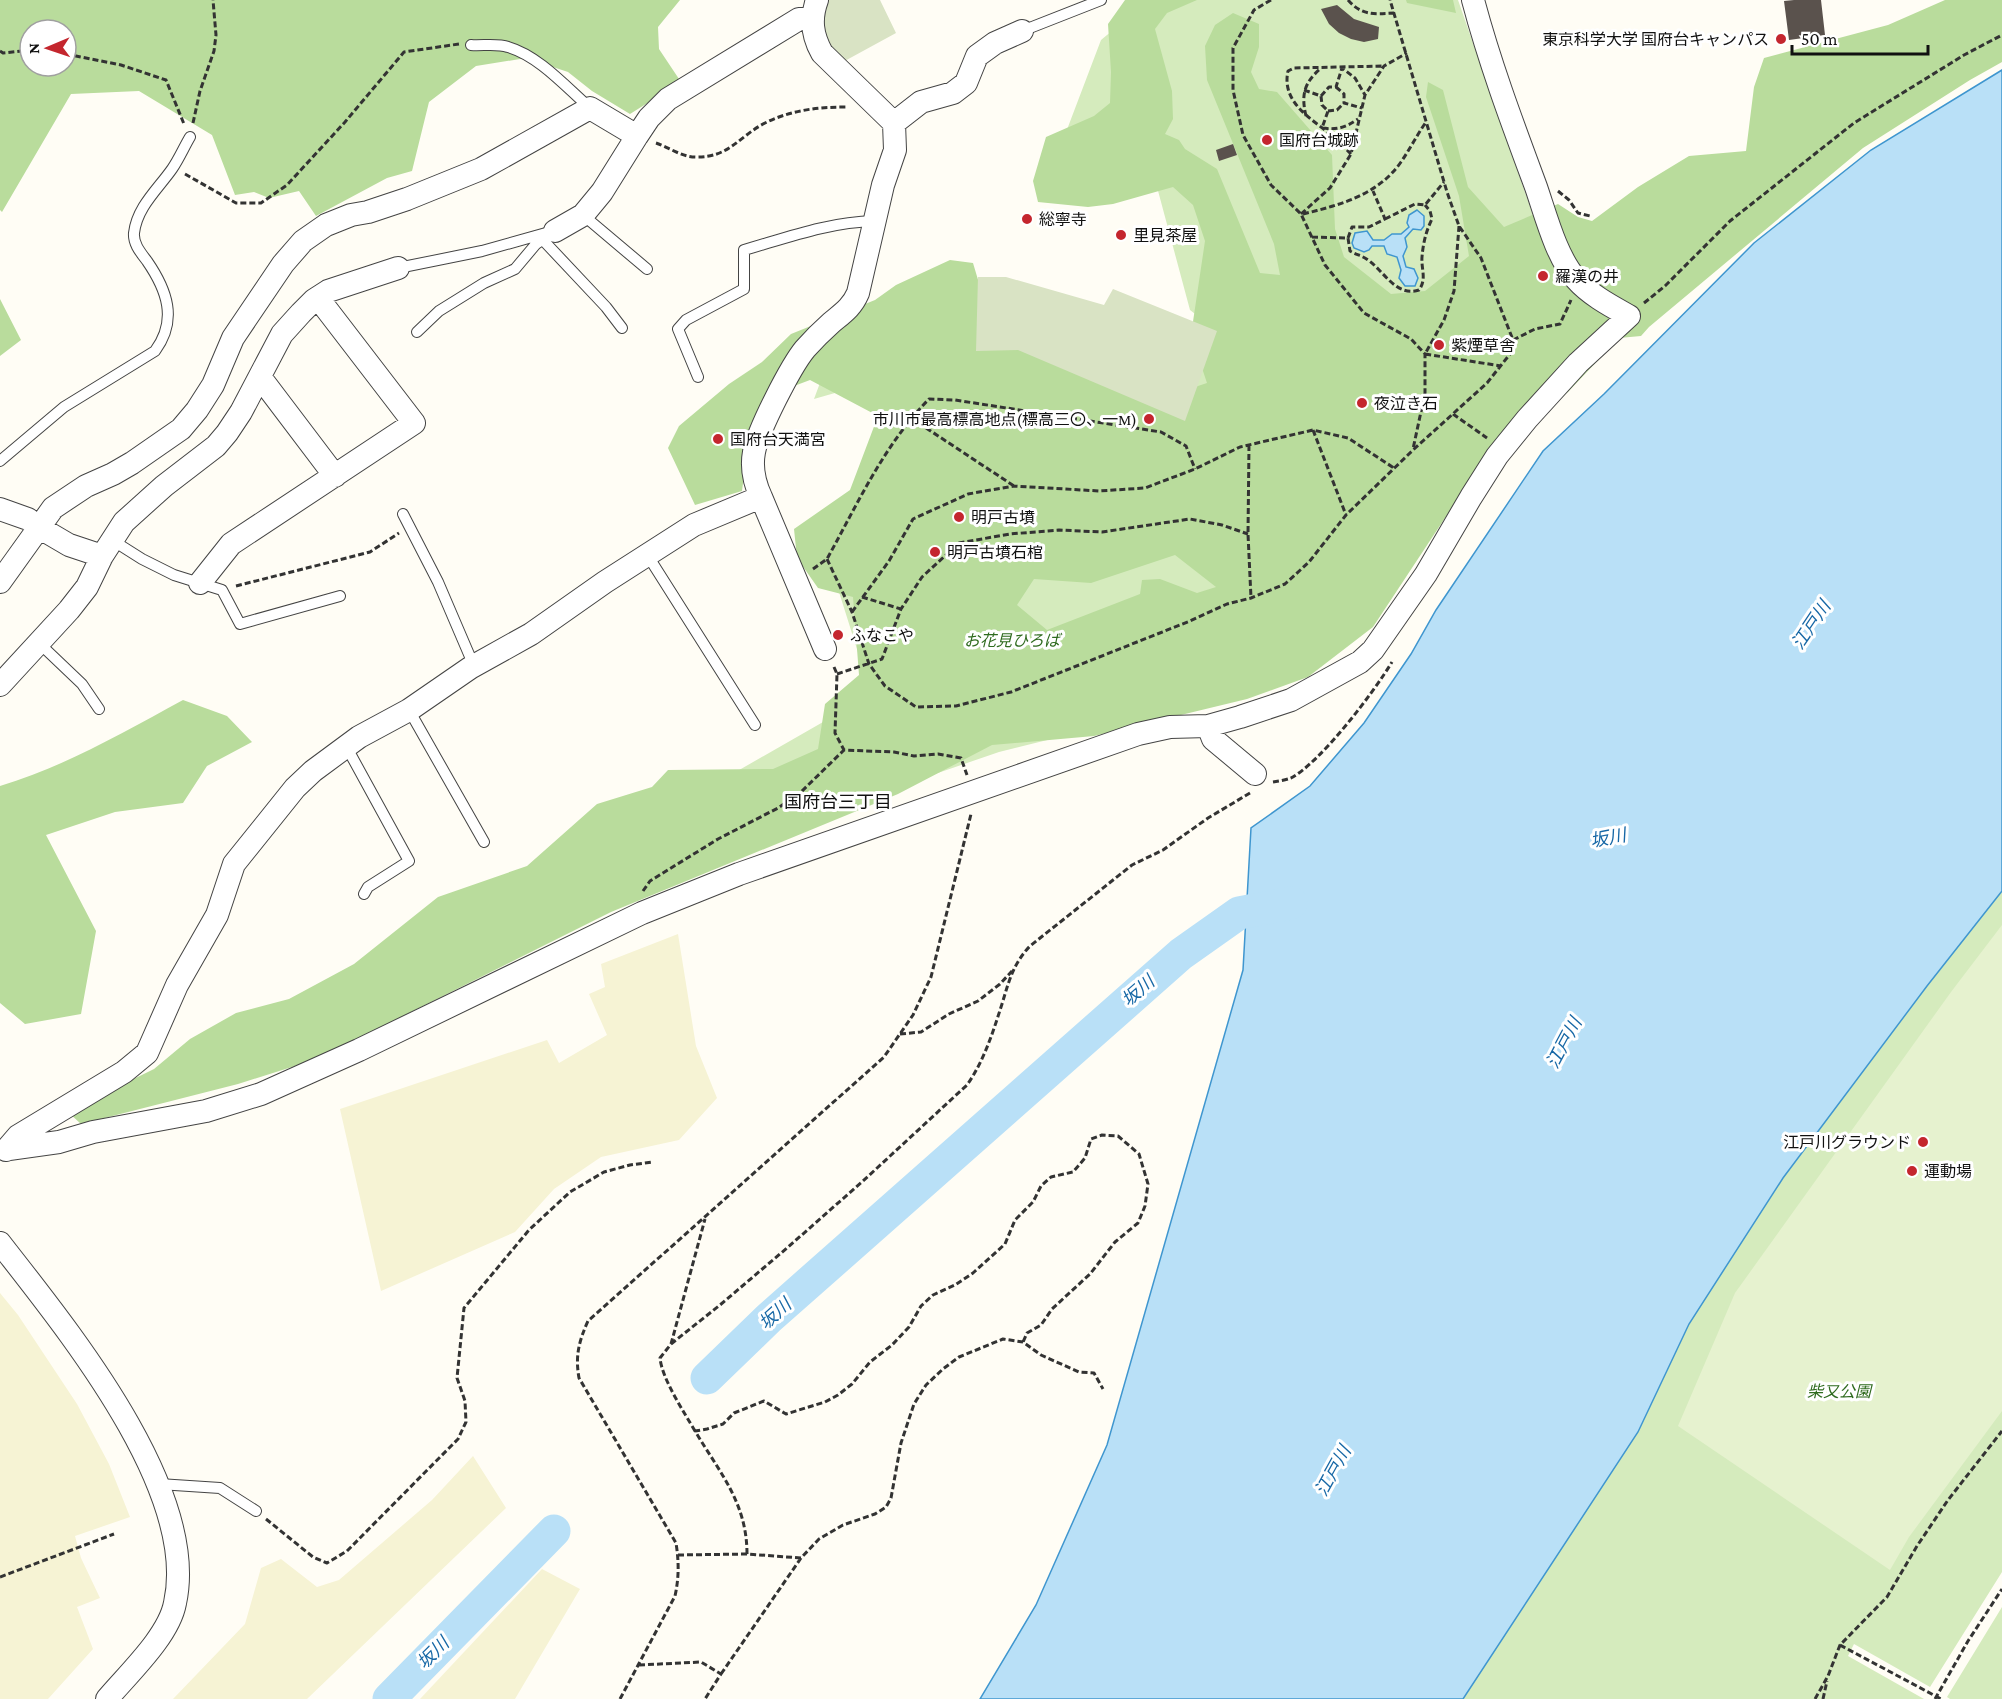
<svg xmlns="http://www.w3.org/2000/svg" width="2002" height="1699" font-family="'Crimson Pro','Noto Sans JP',serif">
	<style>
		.farmland { fill: #f6f3d4 }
		.green { fill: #d5ebbd }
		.forest { fill: #b9dc9c; fill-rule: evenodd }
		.cemetery { fill: #d9e3c4 }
		.pitch { fill: #e6f2cf }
		.water { fill: #b9e0f7; stroke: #3f96cf; stroke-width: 1.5 }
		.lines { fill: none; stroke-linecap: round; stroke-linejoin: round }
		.river { stroke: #b9e0f7; stroke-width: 33 }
		.building { fill: #5a524d }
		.lane-casing { stroke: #444; stroke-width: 12 }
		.street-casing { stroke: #444; stroke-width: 24 }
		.path { stroke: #333; stroke-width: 3; stroke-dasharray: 6 3; stroke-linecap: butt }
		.lane { stroke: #fff; stroke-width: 10 }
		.street { stroke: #fff; stroke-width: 22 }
		.poi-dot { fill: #c4262e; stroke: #fff; stroke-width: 2 }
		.labels { text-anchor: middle; stroke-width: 6; stroke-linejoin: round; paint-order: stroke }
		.poi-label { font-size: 16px; fill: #111; stroke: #fff; text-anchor: start }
		.park-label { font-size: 16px; font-style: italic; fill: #2f6b1f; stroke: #fff }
		.water-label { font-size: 18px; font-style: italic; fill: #1768a6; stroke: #fff }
		.neighbourhood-label { font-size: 18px; fill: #111; stroke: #fff }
	</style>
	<rect width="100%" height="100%" fill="#fffdf5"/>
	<path class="farmland" d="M678 934 696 1046 717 1098 679 1140 601 1157 554 1189 515 1232 381 1291 340 1109 547 1040 559 1063 607 1035 589 994 605 987 601 964Z
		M0 1293 18 1315 77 1404 109 1464 130 1517 75 1536 81 1558 100 1598 77 1607 93 1649 48 1699H0Z
		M473 1456 506 1508 307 1699H173L245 1624 261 1568 281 1559 317 1587 339 1580 432 1500Z
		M542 1569 580 1589 515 1699H420Z"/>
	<path class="green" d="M1149 0H1458L1557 284 1124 721 999 752 769 831 685 801 837 714 868 684 833 573 918 413 887 378 814 399 827 364 1217 331 1190 310 1157 187 1060 148 1101 40Z
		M2002 891V1572L1930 1687 1854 1644 1848 1656 1924 1699H1463L1638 1432 1688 1324 1783 1178 1927 986Z
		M2002 1607V1699H1950L1947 1697Z"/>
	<path class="forest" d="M0 0H680L658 27 659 49 681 82 630 114 592 91 568 72 526 58 476 66 429 102 412 171 387 178 316 216 299 191 269 198 254 192 235 195 212 135 139 91 71 94 2 212 0 210ZM30 30H66V66H30Z
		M1125 0H1197L1167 13 1155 29 1172 91 1173 119 1165 134 1179 140 1185 149 1217 169 1260 273 1280 275 1274 244 1207 80 1205 46 1215 25 1233 13 1259 24V47L1251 72 1259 89 1277 92 1332 155 1335 229 1344 257 1391 294 1425 291 1469 256 1459 196 1426 97 1428 82 1443 90 1468 187 1504 227 1558 204 1578 217 1592 221 1638 187 1689 156 1746 151 1754 87 1764 58 1888 25 1945 0H2002V62L1970 80 1863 148 1649 327 1641 336 1619 338 1568 392 1476 471 1373 627 1308 677 1247 699 1094 736 992 745 898 794 611 912 317 1059 238 1084 81 1124 55 1100 97 1097 154 1069 190 1039 236 1013 289 999 354 964 438 897 527 866 597 804 652 787 668 770 773 769 818 749 825 704 859 675 853 597 818 588 797 558 794 529 850 490 878 416 810 380 765 397 748 443 742 491 695 505 668 448 679 426 729 384 762 362 791 334 875 300 896 285 950 260 973 263 993 330 1183 391 1207 383 1191 335 1205 241 1193 205 1173 187 1113 204 1088 207 1038 202 1033 181 1046 137 1094 116 1110 103 1111 72 1108 24ZM1175 555 1216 587 1197 593 1160 579 1142 580 1140 594 1047 630 1017 605 1034 579 1091 583Z
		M1406 0H1453L1456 13 1407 3Z
		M0 299 21 340 0 356Z
		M183 700 227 716 252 742 207 766 183 803 115 812 46 835 96 931 81 1014 25 1024 0 1003V786C64 767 124 732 183 700Z"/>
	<path class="cemetery" d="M826 0H880L896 33 841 63 825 42 822 14Z
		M978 277H1006L1104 305 1113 289 1217 331 1185 421 1018 350 976 351Z"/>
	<path class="pitch" d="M2002 925V1411L1909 1537 1890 1570 1678 1426 1735 1293 1951 992Z"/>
	<path class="water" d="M2002 70V891L1927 986 1783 1178 1689 1324 1638 1432 1463 1699H980L1036 1605 1107 1445 1243 970 1251 828 1310 786 1364 723 1411 654 1436 610 1543 451 1604 394 1754 243 1871 150Z
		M1417 210 1424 216V226L1421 230 1413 229 1405 238 1407 247 1403 256 1406 267 1414 269 1418 278 1415 286H1405L1399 278 1401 270 1397 257 1387 254 1384 246H1372L1369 250 1364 252 1354 248 1352 243 1355 233 1367 231 1373 240H1384L1392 234H1401L1409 227 1407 223 1409 215Z"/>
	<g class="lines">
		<path class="river" d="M707 1378 769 1318 1181 954 1239 913 1291 903
			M389 1699 554 1531"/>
	</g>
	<path class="building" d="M1794 0H1821L1825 35 1789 40 1784 1Z
		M1337 5 1354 19 1379 27 1378 39 1364 42 1351 39 1339 33 1329 24 1321 9Z
		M1233 144 1237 155 1219 161 1216 150Z"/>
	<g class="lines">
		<defs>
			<path id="lane" d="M1022 31 1101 0
				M471 45C482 46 497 43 508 47 539 56 566 87 590 108
				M583 215 647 269
				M542 239 606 307 622 328
				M398 268 482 251 546 233
				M417 332 439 311 484 283 515 269 536 244 555 231
				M698 377 678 329 686 320 744 289V250C786 238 829 222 874 221
				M0 461 64 407 155 351C178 320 167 290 147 261 141 253 133 244 134 233 137 207 158 189 172 169 179 159 184 147 190 137
				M403 514 438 582 474 666
				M112 540 142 559 174 575 222 590 240 624 340 596
				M648 556 755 725
				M39 643 82 684 99 709
				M409 710 484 842
				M346 746 409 861 368 887 364 894
				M159 1484 220 1488 256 1511"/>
			<path id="street" d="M894 123 921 102 953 93 966 83 977 56 995 43 1022 31
				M555 231 583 215 602 192 637 136
				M260 377 335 476
				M761 497 825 649
				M0 509 28 519 40 528 69 545 102 556
				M0 582 53 508 86 486 113 474 132 463 181 429 197 410 213 385 233 338 283 264 303 241 326 225 351 215 368 212 407 199 481 169 590 108 637 136 649 118 668 99 799 19 811 17
				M200 583 231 544 414 423 318 298
				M0 685 69 610 87 587 102 556 124 522 164 486 216 446 227 433 241 412 282 334 301 313 314 300 328 291 398 268
				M1208 726 1213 739 1255 774
				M9 1149 59 1142 93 1132 206 1111 261 1094 359 1050 642 913 739 874 1138 734 1170 727 1208 726 1240 717 1291 700 1360 662 1373 650 1426 574 1471 497 1497 456 1527 419 1578 363 1629 316C1611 306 1590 295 1576 279 1556 256 1546 216 1536 187 1513 125 1490 64 1473 0
				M6 1150 18 1136 124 1072 147 1053 177 985 217 915 234 864 295 788 313 771 359 737 409 710 470 668 531 634 605 582 694 525 761 497C754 482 751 468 754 452 758 430 791 366 805 349 813 340 822 331 831 323 843 313 852 307 858 293L883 185 895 150 894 123 822 53C812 35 810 19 817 0
				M0 1243C66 1328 200 1490 175 1603 169 1636 128 1674 107 1699"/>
		</defs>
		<use href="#lane" class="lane-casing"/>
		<use href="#street" class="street-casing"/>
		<path class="path" d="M1271 0 1254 10 1233 48V90L1243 135 1271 185 1301 214 1325 265 1364 313 1411 339 1425 354V393L1413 449
			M1348 0C1362 16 1374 14 1394 13
			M0 51 3 53 30 50
			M66 54 121 65 166 80 184 124
			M1336 87 1344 94V103L1362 108
			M1304 90 1321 96 1322 105 1328 111 1322 128C1337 130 1345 128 1358 119
			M1321 96 1329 87H1336L1342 68 1355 78 1365 95
			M1328 111 1337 110 1344 103
			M1306 116C1301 95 1304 83 1320 69
			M193 123 200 91 214 51 216 35 213 0
			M656 143C668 147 682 157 695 157 729 158 738 137 765 123 791 110 818 107 847 107
			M1351 154C1346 149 1340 142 1334 137 1312 119 1281 103 1288 71L1294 68 1384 66
			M185 174 236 203H261L287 185 345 122 404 52 459 44
			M1558 191 1569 200 1578 213 1590 216
			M1301 214 1330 188 1351 154 1365 95 1384 66 1407 53
			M1303 214C1340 205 1378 195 1401 162 1410 149 1417 135 1426 122
			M1385 219 1415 204 1425 205 1444 182
			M1459 226 1454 291 1444 320 1425 354 1501 366
			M1312 237 1348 238 1352 227H1369L1385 219 1373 191
			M1348 238 1350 251C1355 254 1359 255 1363 257 1382 266 1394 298 1419 290 1427 279 1421 269 1422 257 1423 244 1426 231 1432 219L1430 211 1425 205
			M1644 303 1665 286 1730 221 1854 123 1964 55 2002 35
			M1513 340 1535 329 1560 324 1571 300
			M1453 414 1487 438
			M911 418 1014 486
			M1313 430 1346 515
			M1249 445 1248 534 1251 598
			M827 559 852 612 869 664 885 686 916 707 956 706 1011 692 1190 621 1227 604 1251 598 1285 584 1309 562 1346 515 1413 450 1487 383 1510 354 1513 340 1481 258 1459 226 1447 192 1390 0
			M813 569 827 559C858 503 884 445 929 399L955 400 1161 432 1186 446 1195 469
			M236 586 370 552 399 533
			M862 597 901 609
			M852 612 889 561 913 519 968 494 1014 486 1099 491 1145 488 1195 469 1240 447 1313 430 1348 438 1394 468
			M834 667 837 674 835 733 844 750
			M837 674 882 659 901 609 922 577 959 543 1010 534 1059 530 1102 532 1190 519 1222 525 1248 534
			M1273 782C1279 781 1286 780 1291 778 1321 762 1374 692 1392 662
			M643 891 650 881 718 839 778 808 801 792 844 750 894 752 914 756 938 754 961 758 967 775
			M900 1034 921 1032 949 1014 978 1001 1000 984 1012 971
			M671 1344 720 1305 787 1248 863 1181 967 1085C984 1061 993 1032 1002 1004 1009 981 1013 964 1030 946L1132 865 1163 850 1208 818 1250 793
			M695 1431C684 1412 662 1379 660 1358L671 1344 705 1219
			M266 1519 313 1557 327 1563 347 1551 458 1439 466 1422 465 1401 457 1378 464 1308 529 1230 570 1192 604 1172 630 1165 653 1162
			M678 1555 747 1554
			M801 1558 747 1554C747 1503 720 1473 695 1431L707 1429 723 1424 734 1413 764 1401 786 1414 825 1402 838 1395 852 1384 870 1362 892 1345 909 1327 921 1306 933 1295 955 1285 973 1273 1005 1244 1015 1220 1033 1202 1041 1186 1051 1177 1073 1172 1085 1158 1091 1139 1102 1135 1118 1136 1139 1154 1148 1184 1145 1206 1138 1223 1115 1242 1090 1274 1052 1309 1041 1325 1027 1333 1023 1342
			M0 1577 114 1534
			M1840 1645 1941 1699
			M639 1665 701 1662 721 1674 705 1699
			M721 1674 801 1558 819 1539 843 1525 875 1514 886 1507 891 1498 901 1443 914 1404 926 1385 943 1369 959 1357 1003 1339 1023 1342 1041 1355 1079 1372 1094 1373 1103 1389
			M620 1699 675 1596C679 1578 679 1562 676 1543L579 1378C575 1356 579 1341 588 1321L884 1057 913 1015 931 977 971 814
			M1815 1699 1828 1676 1840 1645 1887 1597 1917 1546 1948 1500 2002 1431
			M1823 1699 1827 1681
			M1935 1699 1968 1641 2002 1589"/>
		<use href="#lane" class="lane"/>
		<use href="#street" class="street"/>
	</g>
	<g class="poi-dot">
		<circle cx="1781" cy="39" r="6"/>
		<circle cx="1267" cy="140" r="6"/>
		<circle cx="1027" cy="219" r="6"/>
		<circle cx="1121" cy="235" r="6"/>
		<circle cx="1543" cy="276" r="6"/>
		<circle cx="1439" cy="345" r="6"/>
		<circle cx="1362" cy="403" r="6"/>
		<circle cx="1149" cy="419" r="6"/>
		<circle cx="718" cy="439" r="6"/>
		<circle cx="959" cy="517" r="6"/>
		<circle cx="935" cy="552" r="6"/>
		<circle cx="838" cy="635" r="6"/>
		<circle cx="1923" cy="1142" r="6"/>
		<circle cx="1912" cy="1171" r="6"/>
	</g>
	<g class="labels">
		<g class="poi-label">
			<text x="1769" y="45" text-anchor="end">東京科学大学 国府台キャンパス</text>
			<text x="1279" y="146">国府台城跡</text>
			<text x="1039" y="225">総寧寺</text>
			<text x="1133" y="241">里見茶屋</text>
			<text x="1555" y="282">羅漢の井</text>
			<text x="1451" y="351">紫煙草舎</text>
			<text x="1374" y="409">夜泣き石</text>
			<text x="1137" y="425" text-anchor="end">市川市最高標高地点(標高三〇、一M)</text>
			<text x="730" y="445">国府台天満宮</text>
			<text x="971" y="523">明戸古墳</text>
			<text x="947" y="558">明戸古墳石棺</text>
			<text x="850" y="641">ふなこや</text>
			<text x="1911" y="1148" text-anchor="end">江戸川グラウンド</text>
			<text x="1924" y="1177">運動場</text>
		</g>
		<g class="park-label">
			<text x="1012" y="646">お花見ひろば</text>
			<text x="1839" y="1397">柴又公園</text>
		</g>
		<g class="water-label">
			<text transform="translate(1811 625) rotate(-56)" y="6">江戸川</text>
			<text transform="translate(1608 838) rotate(-11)" y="6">坂川</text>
			<text transform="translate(1138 991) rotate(-41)" y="6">坂川</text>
			<text transform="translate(1564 1043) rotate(-62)" y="6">江戸川</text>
			<text transform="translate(775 1314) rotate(-42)" y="6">坂川</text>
			<text transform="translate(1333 1471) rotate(-61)" y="6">江戸川</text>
			<text transform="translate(433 1653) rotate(-45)" y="6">坂川</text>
		</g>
		<g class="neighbourhood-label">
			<text x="838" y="808">国府台三丁目</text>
		</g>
	</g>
	<g transform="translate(48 48) rotate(268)"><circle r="28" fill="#ffffff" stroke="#a0a0a0" stroke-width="1.5"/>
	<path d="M0-4.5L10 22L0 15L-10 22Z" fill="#c4262e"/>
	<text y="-9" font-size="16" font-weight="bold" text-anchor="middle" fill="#111111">N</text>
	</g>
	<path d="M1792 45v9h136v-9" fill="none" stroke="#111111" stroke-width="3"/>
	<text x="1801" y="45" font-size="18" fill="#111111" stroke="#ffffff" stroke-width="4.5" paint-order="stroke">50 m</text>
</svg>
